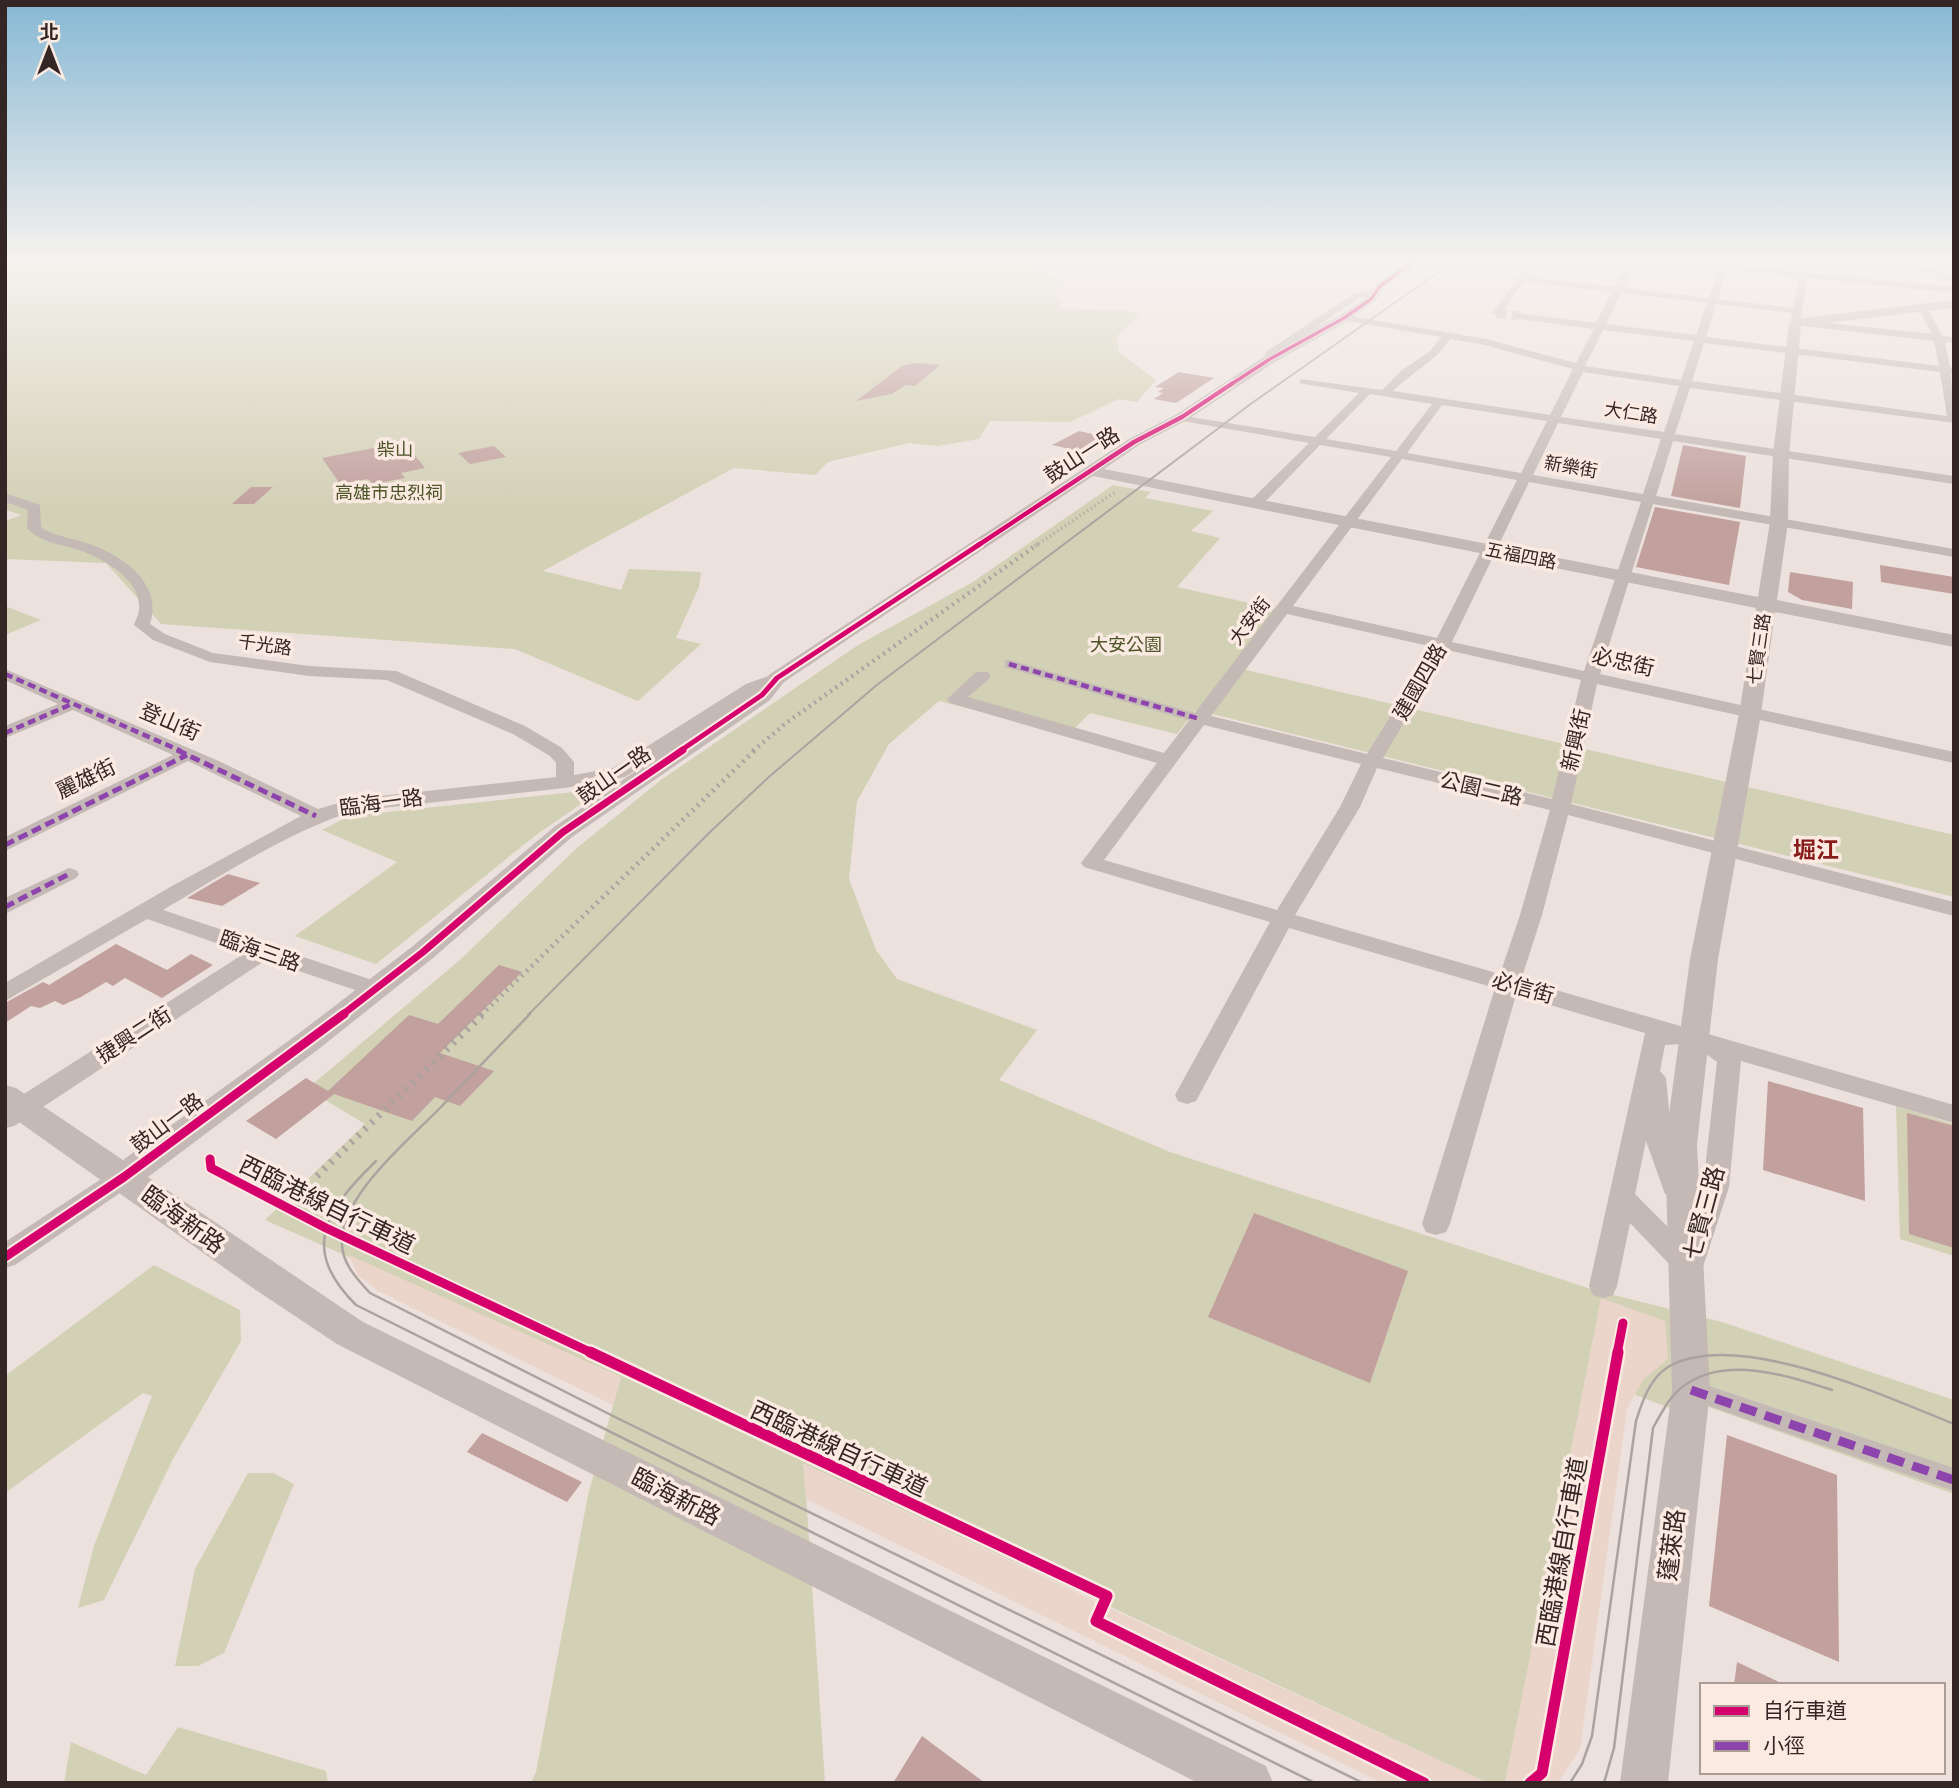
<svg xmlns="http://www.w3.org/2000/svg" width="1959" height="1788" font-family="'PT Sans Narrow','Noto Sans TC',sans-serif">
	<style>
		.green { fill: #d2d0b5 }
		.plaza { fill: #ebd5ca }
		.building { fill: #c1a09d }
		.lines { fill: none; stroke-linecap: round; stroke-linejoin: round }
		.minor-tunnel { stroke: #c7bcb7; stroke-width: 10; stroke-dasharray: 10 5; stroke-linecap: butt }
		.pedestrian { fill: #c4b9b5; fill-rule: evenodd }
		.minor { fill: #c4b9b5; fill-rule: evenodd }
		.tertiary { fill: #c4b9b5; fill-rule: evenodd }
		.tram-far1 { stroke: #aca3a0; stroke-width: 2 }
		.tram { stroke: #aca3a0; stroke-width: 2.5 }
		.rail-far3 { stroke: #aca3a0; stroke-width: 3.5; stroke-dasharray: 1 3.5; stroke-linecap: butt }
		.rail-far2 { stroke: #aca3a0; stroke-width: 4.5; stroke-dasharray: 2 4.5; stroke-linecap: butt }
		.rail-far1 { stroke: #aca3a0; stroke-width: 5; stroke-dasharray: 2 5; stroke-linecap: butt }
		.rail { stroke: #aca3a0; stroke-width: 7; stroke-dasharray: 2.5 7; stroke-linecap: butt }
		.quiet-far2 { stroke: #8e44ad; stroke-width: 4.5; stroke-dasharray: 8 4.5; stroke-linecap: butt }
		.quiet-far1 { stroke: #8e44ad; stroke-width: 5; stroke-dasharray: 10 5; stroke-linecap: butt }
		.quiet { stroke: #8e44ad; stroke-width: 9; stroke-dasharray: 17 9; stroke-linecap: butt }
		.cycleway-far5-casing { stroke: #faeae2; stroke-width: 5 }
		.cycleway-far4-casing { stroke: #faeae2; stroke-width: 7 }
		.cycleway-far3-casing { stroke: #faeae2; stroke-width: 9 }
		.cycleway-far2-casing { stroke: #faeae2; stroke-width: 11 }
		.cycleway-far1-casing { stroke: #faeae2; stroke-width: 13 }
		.cycleway-casing { stroke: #faeae2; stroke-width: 16 }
		.cycleway-far5 { stroke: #d6006c; stroke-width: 3.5 }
		.cycleway-far4 { stroke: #d6006c; stroke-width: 4.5 }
		.cycleway-far3 { stroke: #d6006c; stroke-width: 5 }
		.cycleway-far2 { stroke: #d6006c; stroke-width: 7 }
		.cycleway-far1 { stroke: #d6006c; stroke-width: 9 }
		.cycleway { stroke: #d6006c; stroke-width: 11 }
		.labels { text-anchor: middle; stroke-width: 7; stroke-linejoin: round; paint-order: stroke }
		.far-street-label { font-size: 18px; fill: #342624; stroke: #faeae2 }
		.far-park-label { font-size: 18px; fill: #4d5427; stroke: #faeae2 }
		.street-label { font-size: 21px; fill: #342624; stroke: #faeae2 }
		.neighbourhood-label { font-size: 23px; font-weight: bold; fill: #881b19; stroke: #faeae2 }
		.near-street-label { font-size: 24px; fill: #342624; stroke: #faeae2 }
	</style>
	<rect width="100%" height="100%" fill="#ece1dc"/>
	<path class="green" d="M5 259H1041L1032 265 1058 278 1061 282 1053 287 1062 308 1131 311 1139 315 1117 336 1119 352 1156 380 1137 402 1119 399 1070 422 990 421 979 439 938 446 909 443 828 462 815 475 734 468 543 571 621 590 629 569 701 572 699 587 676 638 701 644 638 701 515 649 161 624 106 563 5 559V521L22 515 5 510Z
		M1113 485 1151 492 1145 498 1213 511 1191 531 1220 538 1177 587 1276 609 1233 667 1954 835V897L1196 710 1177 734 1090 713 1069 734 939 701 889 744 857 801 849 879 876 950 897 979 1037 1030 999 1080 1170 1152 1594 1290 1722 1322 1954 1400V1494L1706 1406 1703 1421 1587 1376 1505 1783H1488L804 1464 825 1783H531L536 1772 588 1495 621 1377 265 1220 365 1124 307 1089 461 959 578 847 661 780 858 645 973 582Z
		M5 606 41 620 5 635Z
		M603 789 536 835 376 964 295 936 397 862 322 830 349 816Z
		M1896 1106 1954 1124V1256L1900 1239Z
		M154 1265 240 1310 241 1341 173 1459 104 1600 78 1608 94 1546 152 1396 143 1393 5 1493V1376Z
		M248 1473H273L294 1484 224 1653 198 1666H175L195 1569Z
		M178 1727 326 1771 328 1783H64L71 1742 146 1775Z"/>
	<path class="plaza" d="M349 1255 621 1377 613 1405 376 1290 358 1275Z
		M1601 1298 1665 1321 1668 1359 1643 1380 1627 1409 1580 1749 1558 1783H1505Z
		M803 1464 1103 1605 1488 1783H1382L806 1499Z"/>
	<path class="building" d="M917 363 940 365 915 386 906 385 892 394 856 401 902 366Z
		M1179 372 1214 378 1176 403 1154 399 1163 393 1158 392 1164 388 1155 387Z
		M1079 431 1110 438 1084 452 1052 445Z
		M404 442 425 468 401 473 405 478 373 484 368 479 340 484 322 458Z
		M1683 445 1746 456 1740 508 1671 496Z
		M494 446 506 457 470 464 458 453Z
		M251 487H273L254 504H232Z
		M1655 507 1740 522 1729 585 1636 567Z
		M1880 565 1954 577V594L1881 582Z
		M1790 572 1853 582 1852 609 1802 600 1788 592Z
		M228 874 260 883 222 906 187 898Z
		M116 944 167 970 191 954 213 965 162 998 125 978 113 986 106 982 81 997 63 1005 55 1001 40 1008 31 1006 5 1023V1003L43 982 49 985Z
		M499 965 522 972 440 1053 494 1071 460 1106 435 1097 412 1121 334 1094 276 1139 246 1121 306 1078 328 1091 409 1015 438 1024Z
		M1768 1081 1863 1108 1865 1201 1763 1170Z
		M1907 1113 1954 1126V1248L1909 1234Z
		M1254 1213 1408 1271 1370 1383 1208 1317Z
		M482 1433 582 1482 567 1502 467 1452Z
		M1727 1435 1837 1475 1839 1662 1709 1606Z
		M1737 1662 1785 1685H1734Z
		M922 1736 985 1783H893Z"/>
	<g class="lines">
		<path class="minor-tunnel" d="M1497 313 1518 316"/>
		<path class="pedestrian" d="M1009 660 1205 716 1207 719 1205 722H1195L1005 667V661Z
			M1691 1380 1954 1468V1491L1683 1397 1679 1390 1683 1383Z"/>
		<path class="minor" d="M1531 259H1540L1528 277 1615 287 1629 259H1667L1720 264 1722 259H1730L1728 265 1799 272V259H1807L1808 273 1954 287V293L1808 278 1800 320 1932 334 1918 308 1926 306 1942 336 1954 337V343L1945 342 1950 367 1954 368V374H1951L1954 423 1690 388 1675 434 1954 476V484L1673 441 1656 496 1954 549V557L1653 504 1600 674 1954 752V763L1597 684 1571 804 1954 902V916L1568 815 1542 915 1521 980 1954 1105V1123L1741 1061 1729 1187 1703 1267 1685 1274 1675 1270 1630 1223 1617 1286 1613 1295 1603 1298 1593 1295 1589 1286 1645 1033 1516 995 1450 1224 1446 1232 1436 1235 1426 1232 1422 1224 1495 988 1289 928 1196 1101 1187 1104 1178 1101 1175 1095 1270 922 1084 867 1081 863 1084 859 1157 763 950 703 947 699 976 672H988L990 676 988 680 968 697 1164 753 1391 457 1320 445 1260 507 1255 508 1248 504 1250 501 1309 443 1182 421 1176 417 1178 415 1315 437 1359 393 1304 384 1300 383V379L1382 390 1401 371 1430 351 1441 337 1341 320 1339 318 1344 315 1486 339 1576 363 1594 329 1518 319 1513 316 1518 313 1596 323 1612 292 1524 282 1500 315H1494L1492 313ZM1636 261 1638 262 1718 269 1709 298 1623 288ZM1727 270 1799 277 1793 308 1718 299ZM1621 293 1707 303 1696 335 1606 324ZM1716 304 1792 313 1790 322 1795 325 1934 341 1939 366 1706 337ZM1603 330 1694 341 1681 380 1585 366ZM1450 339 1485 345 1573 369 1550 415 1393 391C1411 373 1436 361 1450 339ZM1704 343 1940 372 1947 416 1692 381ZM1583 372 1679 386 1664 432 1561 417ZM1370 394 1432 404 1396 451 1326 439ZM1442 405 1547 421 1521 473 1407 453ZM1558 423 1661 439 1643 494 1533 475ZM1402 459 1517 480 1437 638 1293 606ZM1529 482 1641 502 1584 671 1452 642ZM1287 614 1433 647 1367 754 1211 716ZM1447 650 1581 680 1552 799 1383 758ZM1204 725 1361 764 1340 807 1277 910 1104 860ZM1377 768 1550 810 1520 915 1500 974 1295 915 1360 807ZM1683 1044 1698 1048 1717 1062 1703 1187 1684 1243 1635 1194 1646 1141 1665 1194 1674 1197 1683 1194 1687 1187 1672 1141 1666 1078 1660 1071 1665 1045Z
			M1883 259H1897L1954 276V282Z
			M1375 288 1380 291 1378 293 1358 299 1275 355 1274 361 1265 359 1266 352 1352 295Z
			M5 493 40 505 41 527 45 530C60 537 76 539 92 545 125 557 163 585 150 624L165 634 213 653 309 666 396 671 525 726 562 748 574 762V775L613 768 746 684 777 673 785 678 758 692 625 777 565 788 354 811C292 830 220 876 163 910L384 984 387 989 384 994 376 997 266 960 14 1126 5 1128V1106L245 953 147 919 5 1001V983L172 886 301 816 188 761 5 851V837L173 755 73 710 5 738V726L58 704 5 680V669L221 762 318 809 352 799 556 777V763L550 756 513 734 387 680 309 676 210 662 153 640 134 625C136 620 139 614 139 609 142 579 101 557 76 549 59 544 40 542 27 528L28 510 5 502Z
			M69 868 76 870 79 874 76 878 5 914V898Z
			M124 1167 133 1170 137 1177 133 1184 15 1265 5 1268V1242L115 1170Z"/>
		<path class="tertiary" d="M1410 259H1422L1384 288 1375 301 1348 321 1275 362 1187 420 1139 445 1104 469 1758 597 1770 522 1773 454 1789 323 1795 319 1954 300V308L1801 326 1789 454 1788 522 1777 600 1954 635V647L1775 612 1761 714 1718 959 1697 1144 1710 1390 1668 1783H1620L1672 1390 1665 1144 1690 959 1739 714 1756 608 1093 476 784 682 770 700 572 837 433 958 320 1048 148 1177 363 1322 1266 1766 1273 1783H1198L337 1344 250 1286 5 1112V1085L16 1088 123 1160 298 1034 413 946 554 827 754 690 770 674 1129 439 1177 414 1265 356 1340 315 1367 297 1376 284Z"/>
		<path class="tram-far1" d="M528 1015 711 831 770 776 878 684 1252 403 1457 259"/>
		<path class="tram" d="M530 1014C500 1045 470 1076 441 1107 410 1139 345 1192 342 1238 340 1261 355 1277 370 1293L619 1419 1363 1783
			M376 1161C326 1210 299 1248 356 1305L1315 1783
			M1570 1783 1582 1764 1592 1736 1636 1421C1642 1402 1650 1378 1668 1367 1736 1327 1886 1397 1954 1424
			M1604 1783 1614 1748 1653 1428C1662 1412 1670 1395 1685 1385 1727 1355 1788 1376 1832 1390"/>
		<path class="rail-far3" d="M1035 546 1117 491"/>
		<path class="rail-far2" d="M753 751 786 723 1038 544"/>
		<path class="rail-far1" d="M481 1015 755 750"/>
		<path class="rail" d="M317 1176 483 1014"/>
		<path class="quiet-far2" d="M1009 664 1200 719
			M5 674 181 751
			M5 733 72 704"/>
		<path class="quiet-far1" d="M177 750 316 816
			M5 845 187 755
			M5 907 69 874"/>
		<path class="quiet" d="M1691 1390 1954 1480"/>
		<defs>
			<path id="cycleway-far5" d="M1230 385 1270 359 1344 318 1371 299 1380 286 1417 259"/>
			<path id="cycleway-far4" d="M977 546 1134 442 1182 417 1233 383"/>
			<path id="cycleway-far3" d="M680 751 762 695 777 678 980 544"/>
			<path id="cycleway-far2" d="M342 1015 423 952 563 832 683 750"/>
			<path id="cycleway-far1" d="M210 1159 211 1168 326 1228 594 1354
				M5 1257 124 1177 344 1014
				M1617 1354 1623 1323"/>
			<path id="cycleway" d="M590 1352 1107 1596 1096 1621 1424 1783
				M1530 1783 1542 1773 1618 1352"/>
		</defs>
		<use href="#cycleway-far5" class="cycleway-far5-casing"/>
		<use href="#cycleway-far4" class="cycleway-far4-casing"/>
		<use href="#cycleway-far3" class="cycleway-far3-casing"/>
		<use href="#cycleway-far2" class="cycleway-far2-casing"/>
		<use href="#cycleway-far1" class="cycleway-far1-casing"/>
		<use href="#cycleway" class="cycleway-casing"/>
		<use href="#cycleway-far5" class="cycleway-far5"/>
		<use href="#cycleway-far4" class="cycleway-far4"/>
		<use href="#cycleway-far3" class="cycleway-far3"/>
		<use href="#cycleway-far2" class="cycleway-far2"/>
		<use href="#cycleway-far1" class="cycleway-far1"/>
		<use href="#cycleway" class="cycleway"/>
	</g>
	<linearGradient id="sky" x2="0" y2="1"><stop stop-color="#87b8d4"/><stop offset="0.51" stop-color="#f6f2ef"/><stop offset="1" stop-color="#f6f2ef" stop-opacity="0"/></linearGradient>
	<rect width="1959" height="510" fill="url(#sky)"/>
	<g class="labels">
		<g class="far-street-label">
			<text transform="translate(1631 413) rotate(9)" y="6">大仁路</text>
			<text transform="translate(1571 467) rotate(10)" y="6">新樂街</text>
			<text transform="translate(1521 556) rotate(11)" y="6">五福四路</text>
			<text transform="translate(1250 621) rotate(-53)" y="6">大安街</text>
			<text transform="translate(265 645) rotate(8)" y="6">千光路</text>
			<text transform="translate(1759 649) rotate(-82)" y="6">七賢三路</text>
		</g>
		<g class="far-park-label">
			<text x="395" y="456">柴山</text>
			<text x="389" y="499">高雄市忠烈祠</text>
			<text x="1126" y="651">大安公園</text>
		</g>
		<g class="street-label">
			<text transform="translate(1082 455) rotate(-33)" y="7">鼓山一路</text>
			<text transform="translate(1623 662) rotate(13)" y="7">必忠街</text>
			<text transform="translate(1420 682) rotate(-60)" y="7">建國四路</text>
			<text transform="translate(170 722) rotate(23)" y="7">登山街</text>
			<text transform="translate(1576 740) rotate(-77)" y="7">新興街</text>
			<text transform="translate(614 775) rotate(-35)" y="7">鼓山一路</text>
			<text transform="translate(86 779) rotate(-26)" y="7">麗雄街</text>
			<text transform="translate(1481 789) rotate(13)" y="7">公園二路</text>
			<text transform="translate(381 803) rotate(-8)" y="7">臨海一路</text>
			<text transform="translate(260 951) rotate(19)" y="7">臨海三路</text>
			<text transform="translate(1523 988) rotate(16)" y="7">必信街</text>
			<text transform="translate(134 1035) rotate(-33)" y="7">捷興二街</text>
			<text transform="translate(167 1123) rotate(-37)" y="7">鼓山一路</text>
		</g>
		<g class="neighbourhood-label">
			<text x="1816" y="858">堀江</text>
		</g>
		<g class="near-street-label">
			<text transform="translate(327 1205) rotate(26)" y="8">西臨港線自行車道</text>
			<text transform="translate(1704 1213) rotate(-75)" y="8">七賢三路</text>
			<text transform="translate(183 1220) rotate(36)" y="8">臨海新路</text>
			<text transform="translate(839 1449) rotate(25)" y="8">西臨港線自行車道</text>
			<text transform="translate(676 1497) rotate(27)" y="8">臨海新路</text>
			<text transform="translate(1672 1545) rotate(-83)" y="8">蓬萊路</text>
			<text transform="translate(1562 1552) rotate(-80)" y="8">西臨港線自行車道</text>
		</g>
	</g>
	<rect width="1959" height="1788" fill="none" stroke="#342624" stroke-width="14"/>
	<rect x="1700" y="1683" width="245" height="91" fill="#faeae2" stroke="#ab9c96" stroke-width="2"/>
	<rect x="1714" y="1706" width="35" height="10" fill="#d6006c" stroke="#ab9c96" stroke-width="2"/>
	<text x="1763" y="1718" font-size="21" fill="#342624">自行車道</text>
	<rect x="1714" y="1741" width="35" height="10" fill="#8e44ad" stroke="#ab9c96" stroke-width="2"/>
	<text x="1763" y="1753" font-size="21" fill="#342624">小徑</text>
	<g transform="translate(49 49)" stroke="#faeae2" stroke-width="5" paint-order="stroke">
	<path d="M0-5L12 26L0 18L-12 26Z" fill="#342624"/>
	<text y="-10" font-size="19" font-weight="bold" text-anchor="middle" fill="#342624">北</text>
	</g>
</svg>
